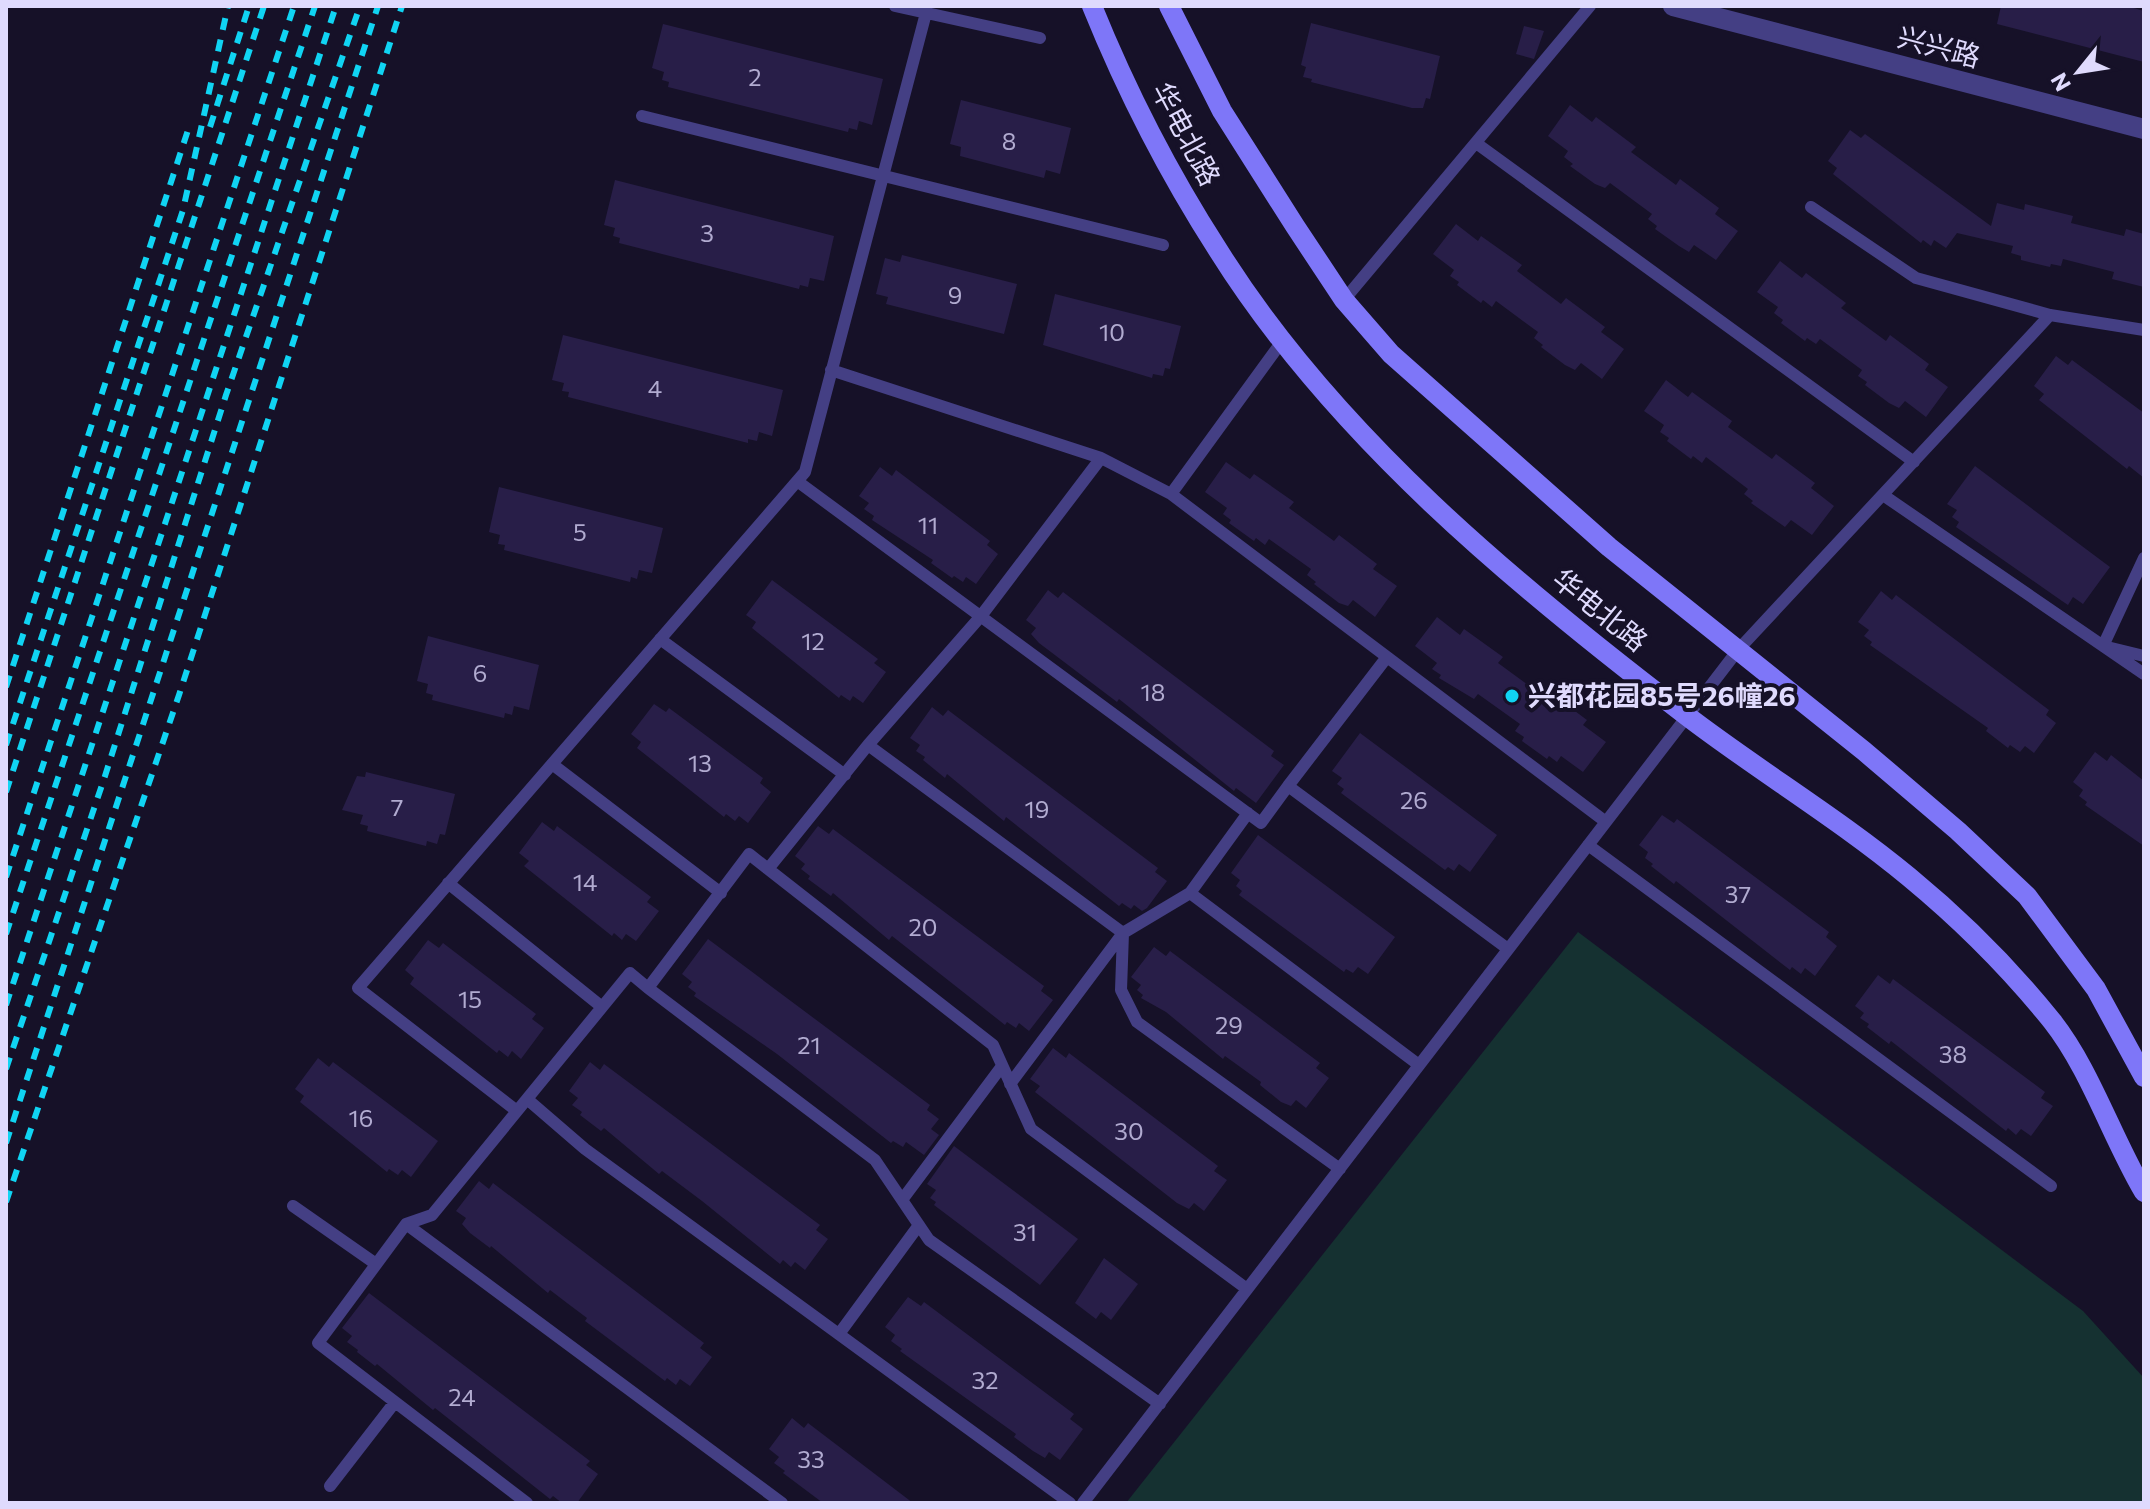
<svg xmlns="http://www.w3.org/2000/svg" width="2150" height="1509" font-family="Commissioner,'Noto Sans SC',sans-serif">
	<style>
		.green { fill: #153131 }
		.building { fill: #281e48 }
		.lines { fill: none; stroke-linecap: round; stroke-linejoin: round }
		.service { stroke: #443f84; stroke-width: 12 }
		.minor { stroke: #443f84; stroke-width: 20 }
		.secondary { stroke: #7e76f8; stroke-width: 20 }
		.rail { stroke: #10d4f3; stroke-width: 6; stroke-dasharray: 12 10; stroke-linecap: butt }
		.poi-dot { fill: #10d4f3; stroke: #161128; stroke-width: 3 }
		.labels { text-anchor: middle; stroke-width: 8; stroke-linejoin: round; paint-order: stroke }
		.number-label { font-size: 24px; fill: #b1abd0 }
		.street-label { font-size: 28px; fill: #dfdafd; stroke: #161128 }
		.poi-label { font-size: 28px; font-weight: bold; fill: #dfdafd; stroke: #161128; text-anchor: start }
	</style>
	<rect width="100%" height="100%" fill="#161128"/>
	<path class="green" d="M1578 932 2083 1311 2144 1378V1503H1126Z"/>
	<path class="building" d="M2001 6H2127L2144 11V62L1997 24Z
		M1311 23 1440 56 1430 99 1426 98 1423 108H1412L1311 82 1312 79 1303 77 1306 67 1301 65Z
		M663 24 883 79 872 125 859 121 857 130 849 128 848 132 668 87 669 82 662 80 664 72 652 68Z
		M1524 26 1544 31 1534 59 1516 54Z
		M961 100 1071 128 1060 174 1046 170 1044 178 960 156 961 147 950 144Z
		M1570 105 1592 122 1596 117 1636 147 1631 152 1676 185 1680 179 1719 208 1715 214 1738 231 1716 260 1694 245 1689 252 1679 246 1655 229 1657 226 1648 219 1652 214 1610 183 1605 188 1595 184 1570 166 1573 164 1564 157 1568 151 1548 136Z
		M1850 130 1861 138 1865 134 1991 226 1997 203 2024 210 2025 204 2073 216 2071 223 2124 236 2126 229 2144 234V287L2112 279 2114 272 2063 259 2061 266 2051 264 2050 267 2021 260V256L2011 253 2013 246 1957 233 1946 248 1934 240 1931 246 1923 240 1921 243 1833 174 1837 168 1828 161Z
		M615 180 834 236 824 281 810 278 808 287 800 285 799 289 619 243 620 238 613 236 615 228 604 225Z
		M1456 224 1478 241 1481 236 1522 265 1517 271 1561 304 1566 298 1605 327 1601 332 1624 349 1602 379 1581 363 1575 370 1565 365 1541 347 1543 345 1534 338 1538 332 1496 301 1492 307 1483 300 1481 303 1457 285 1459 282 1450 276 1454 270 1433 254Z
		M902 255 1017 284 1004 334 886 304 888 297 876 294 885 258 900 262Z
		M1780 261 1802 278 1806 273 1846 303 1841 308 1886 341 1890 335 1929 364 1925 370 1948 387 1926 417 1905 401 1899 408 1889 403 1865 385 1867 382 1858 376 1862 370 1820 339 1816 344 1807 338 1805 341 1781 323 1783 320 1774 313 1778 307 1757 292Z
		M1055 294 1181 326 1170 369 1165 368 1163 376 1153 374 1152 378 1043 345Z
		M563 335 783 390 772 436 759 432 757 441 748 439V443L568 397 569 392 562 391 564 383 552 380Z
		M2056 356 2068 365 2072 360 2144 413V478L2129 466 2127 469 2039 400 2044 394 2034 386Z
		M1666 380 1688 397 1692 392 1732 421 1728 427 1772 459 1776 454 1815 483 1811 488 1834 506 1812 535 1791 520 1785 527 1751 503 1753 501 1744 494 1748 489 1706 457 1702 463 1693 456 1691 459 1667 441 1669 438 1660 432 1664 425 1644 411Z
		M1226 462 1250 479 1254 474 1294 502 1289 508 1334 541 1339 535 1377 564 1373 569 1397 586 1375 617 1353 600 1348 606 1339 603 1314 584 1316 582 1307 575 1311 569 1269 539 1265 545 1256 538 1254 541 1229 523 1231 520 1223 514 1227 508 1205 492Z
		M1975 466 2110 567 2083 604 2073 597 2068 605 2062 601 1956 527 1959 522 1952 517 1957 510 1947 504Z
		M880 467 892 476 896 470 990 541 987 545 998 554 976 584 966 577 963 582 954 576 952 578 931 563 933 560 872 520 874 516 864 509 869 503 859 496Z
		M499 487 663 528 652 573 639 570 637 579 631 577 630 582 504 550 505 545 498 544 500 535 489 532Z
		M772 580 878 659 874 663 886 672 863 703 853 696 850 701 841 695 839 698 752 628 756 622 746 615Z
		M1048 590 1058 598 1063 592 1274 751 1271 756 1284 765 1256 803 1236 788 1234 791 1119 699 1117 702 1039 643 1031 634 1036 628 1026 620Z
		M1881 591 1892 600 1896 595 2049 710 2046 715 2056 723 2034 753 2025 746 2020 752 2010 745 2008 748 1986 731 1988 728 1870 645 1872 642 1864 636 1869 630 1858 622Z
		M1437 617 1460 635 1464 629 1503 657 1498 663 1543 696 1548 691 1587 720 1583 725 1606 742 1583 772 1561 756 1557 762 1549 756 1547 759 1522 741 1524 737 1515 731 1520 724 1478 694 1474 699 1439 678 1441 675 1432 669 1437 663 1415 646Z
		M428 636 539 665 529 710 514 706 512 715 505 713 504 718 432 700 433 695 426 693 428 684 417 681Z
		M654 704 666 712 669 708 763 778 760 783 771 792 748 823 739 816 735 821 726 814 724 817 637 748 641 742 631 734Z
		M932 707 943 716 948 710 1158 868 1155 872 1167 881 1147 908 1142 911 1134 905 1131 909 1122 903 1119 906 1006 817 1004 821 947 774 945 778 923 760 925 757 916 751 920 745 910 738Z
		M1360 733 1497 835 1470 872 1459 864 1454 871 1448 867 1445 870 1341 793 1344 789 1337 784 1342 778 1332 771Z
		M2095 752 2107 761 2111 755 2144 781V846L2085 805 2087 802 2079 796 2083 790 2073 782Z
		M366 772 455 794 445 835 440 834 437 844 427 841 426 846 367 831 368 826 360 824 363 815 342 810 357 776 365 777Z
		M1662 815 1674 823 1677 819 1829 932 1826 937 1837 946 1815 976 1805 968 1801 974 1792 967 1790 970 1676 881 1674 884 1651 866 1653 864 1645 858 1648 852 1639 845Z
		M542 822 554 831 557 826 651 897 647 902 659 911 636 941 626 934 622 940 614 933 612 936 524 866 529 861 519 853Z
		M818 826 829 834 833 829 1044 986 1041 991 1053 1000 1029 1031 1019 1023 1016 1028 1007 1022 1005 1025 892 936 889 940 833 893 831 896 808 879 810 876 801 869 805 864 795 856Z
		M1258 835 1395 937 1368 974 1358 967 1353 973 1346 969 1344 972 1239 895 1242 891 1236 886 1240 880 1231 873Z
		M708 939 930 1105 927 1110 939 1119 931 1129 939 1135 924 1155 906 1142 903 1147 893 1141 891 1143 777 1054 694 996 696 993 688 987 692 982 682 974Z
		M428 940 439 948 443 943 536 1014 532 1019 544 1028 521 1059 512 1051 508 1057 499 1050 497 1053 410 984 414 978 405 970Z
		M1154 947 1166 956 1170 951 1320 1063 1316 1068 1329 1078 1306 1108 1296 1100 1291 1106 1281 1102 1260 1085 1261 1082 1225 1056 1223 1059 1166 1012 1141 998 1143 995 1137 990 1141 985 1131 977Z
		M1878 975 1890 984 1893 979 2045 1092 2041 1098 2053 1106 2031 1136 2021 1129 2016 1135 2008 1128 2006 1131 1891 1041 1889 1044 1867 1027 1869 1024 1860 1018 1864 1013 1855 1006Z
		M1053 1048 1066 1058 1069 1053 1218 1166 1214 1171 1227 1180 1204 1211 1194 1203 1189 1209 1177 1203 1035 1092 1040 1086 1030 1079Z
		M318 1058 329 1067 333 1062 438 1141 411 1177 402 1170 398 1175 389 1169 387 1172 300 1102 304 1096 295 1089Z
		M590 1062 600 1070 604 1064 820 1225 816 1230 828 1239 805 1270 795 1262 791 1267 783 1260 780 1264 702 1201 662 1171 659 1174 604 1128 601 1131 580 1115 582 1112 572 1105 578 1098 569 1091Z
		M954 1146 1078 1239 1040 1285 934 1205 936 1202 930 1198 936 1190 927 1184Z
		M479 1181 489 1189 493 1183 704 1343 700 1348 712 1357 690 1386 680 1379 676 1385 667 1378 665 1381 585 1321 587 1318 567 1303 550 1290 548 1293 491 1246 490 1248 470 1233 462 1224 466 1218 456 1211Z
		M1104 1258 1138 1284 1111 1320 1101 1312 1096 1319 1075 1303Z
		M369 1293 590 1461 586 1465 598 1474 577 1503H562L553 1496 550 1499 435 1408 433 1410 377 1364 375 1366 357 1352 358 1350 347 1342 352 1336 342 1328Z
		M908 1297 921 1306 924 1302 1074 1414 1070 1419 1083 1429 1060 1460 1049 1452 1045 1458 1033 1451 1014 1437 1016 1434 900 1351 902 1349 891 1341 895 1335 885 1327Z
		M792 1418 804 1428 808 1423 913 1503H823L783 1473 785 1471 774 1463 779 1457 769 1449Z"/>
	<g class="lines">
		<path class="service" d="M895 6 1040 38
			M642 116 1163 245
			M1476 143 1914 462
			M1811 207 1916 278 2050 315 2144 330
			M1344 300 1590 6
			M831 370 1101 458
			M797 481 1261 823 1288 786 1508 949
			M1171 494 1606 822
			M1883 495 2144 674
			M2144 558 2103 646 2144 656
			M660 639 845 775
			M868 745 1123 933 1121 990 1137 1022 1340 1169
			M552 764 721 893
			M1288 786 1387 657
			M1588 845 2051 1186
			M768 869 993 1045 1031 1129 1247 1289
			M448 883 602 1007
			M1190 893 1248 813
			M648 988 875 1160 929 1240 1160 1404
			M1010 1084 1123 933 1190 893 1419 1065
			M527 1099 585 1149 1070 1503
			M517 1111 358 988 805 472 926 13
			M902 1200 1002 1066
			M293 1206 376 1264
			M406 1224 782 1503
			M839 1334 919 1225
			M330 1486 395 1402
			M527 1503 318 1343 406 1224 432 1215 630 973 648 988 749 854 768 869 868 745 981 616 1101 458 1171 494 1283 340
			M1083 1503 1738 650 2050 315"/>
		<path class="minor" d="M1673 6 2144 129"/>
		<path class="secondary" d="M1092 6C1126 90 1169 174 1218 250 1334 435 1515 585 1687 716 1759 771 1839 819 1909 877 1960 919 2011 970 2052 1021 2090 1069 2112 1138 2144 1192
			M1169 6 1222 111 1295 226 1344 300 1391 354 1609 547 1864 751 1958 831 2027 896 2096 989 2144 1077"/>
		<path class="rail" d="M210 127 249 6
			M6 687 189 127
			M6 745 183 210 228 6
			M6 792 264 6
			M6 877 294 6
			M6 934 315 6
			M6 1005 336 6
			M6 1069 105 776 226 395 360 6
			M6 1143 378 6
			M6 1202 179 695 402 6"/>
	</g>
	<circle class="poi-dot" cx="1512" cy="696" r="8"/>
	<g class="labels">
		<g class="number-label">
			<text x="755" y="86">2</text>
			<text x="1009" y="150">8</text>
			<text x="707" y="242">3</text>
			<text x="955" y="304">9</text>
			<text x="1112" y="341">10</text>
			<text x="655" y="397">4</text>
			<text x="928" y="534">11</text>
			<text x="580" y="541">5</text>
			<text x="813" y="650">12</text>
			<text x="480" y="682">6</text>
			<text x="1153" y="701">18</text>
			<text x="700" y="772">13</text>
			<text x="1414" y="809">26</text>
			<text x="397" y="816">7</text>
			<text x="1037" y="818">19</text>
			<text x="585" y="891">14</text>
			<text x="1738" y="903">37</text>
			<text x="923" y="936">20</text>
			<text x="470" y="1008">15</text>
			<text x="1229" y="1034">29</text>
			<text x="809" y="1054">21</text>
			<text x="1953" y="1063">38</text>
			<text x="361" y="1127">16</text>
			<text x="1129" y="1140">30</text>
			<text x="1025" y="1241">31</text>
			<text x="985" y="1389">32</text>
			<text x="462" y="1406">24</text>
			<text x="811" y="1468">33</text>
		</g>
		<g class="street-label">
			<text transform="translate(1939 47) rotate(15)" y="10">兴兴路</text>
			<text transform="translate(1186 134) rotate(62)" y="10">华电北路</text>
			<text transform="translate(1600 610) rotate(39)" y="10">华电北路</text>
		</g>
		<g class="poi-label">
			<text x="1528" y="706">兴都花园85号26幢26</text>
		</g>
	</g>
	<rect width="2150" height="1509" fill="none" stroke="#dfdafd" stroke-width="16"/>
	<g transform="translate(2078 72) rotate(240)" stroke="#161128" stroke-width="6" paint-order="stroke">
	<path d="M0-6L14 30L0 20L-14 30Z" fill="#dfdafd"/>
	<text y="-12" font-size="22" font-weight="bold" text-anchor="middle" fill="#dfdafd">N</text>
	</g>
</svg>
